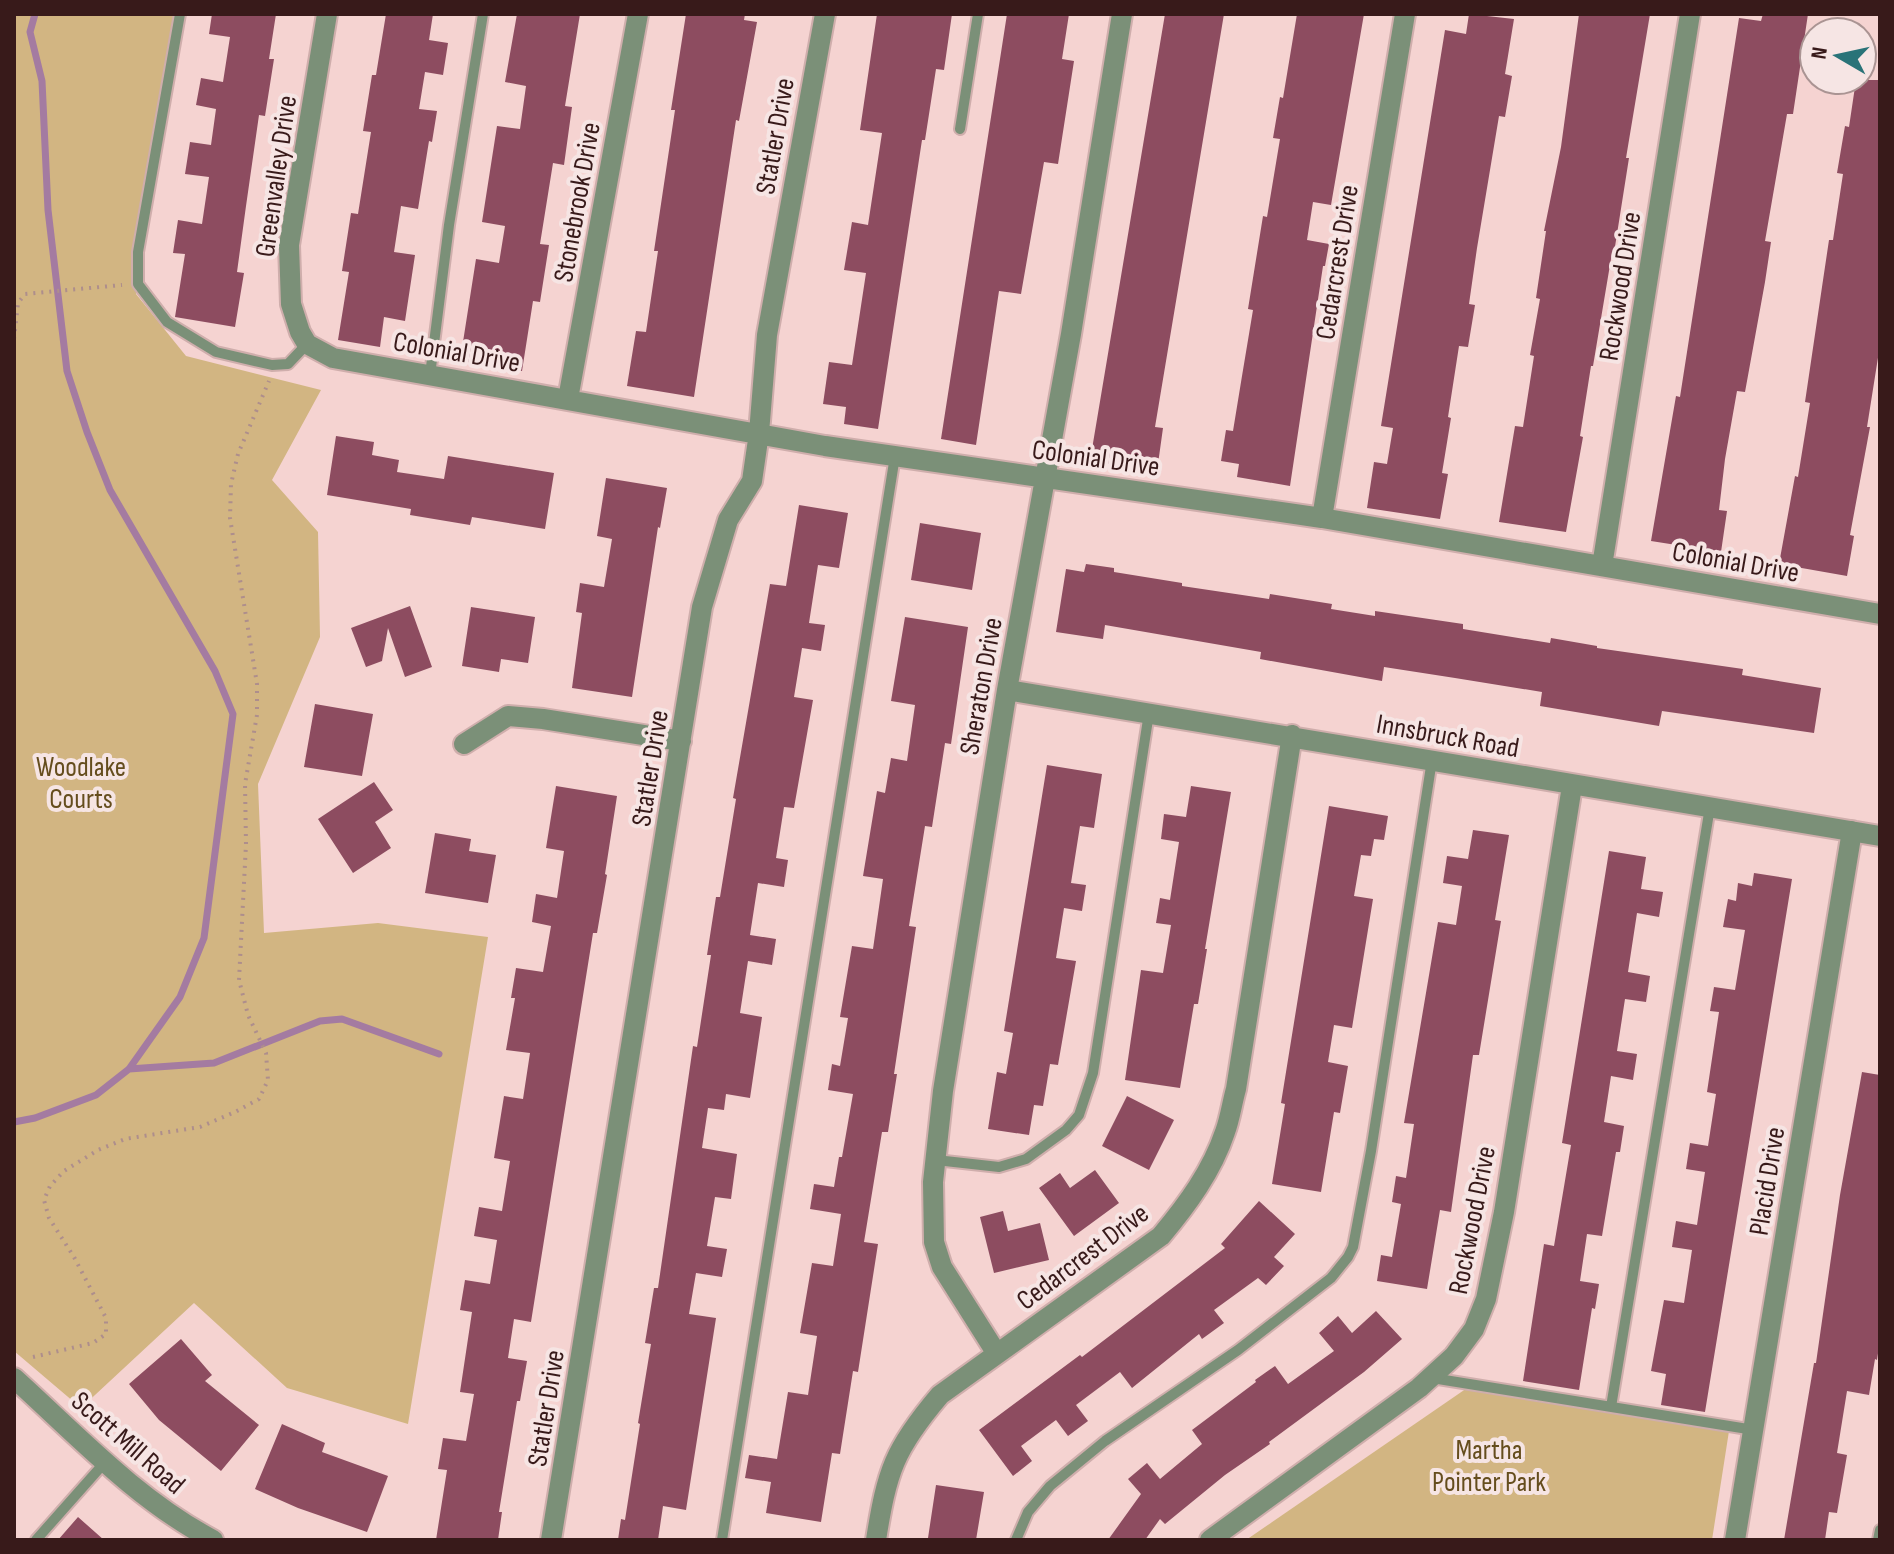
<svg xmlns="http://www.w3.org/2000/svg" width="1894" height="1554" font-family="'Sofia Sans Condensed',sans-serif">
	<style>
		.green { fill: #d2b582 }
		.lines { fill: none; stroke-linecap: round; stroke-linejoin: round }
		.stream { stroke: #a47ba1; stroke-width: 7 }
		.building { fill: #8d4c60 }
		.service-casing { stroke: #cfaeac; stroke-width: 14 }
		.minor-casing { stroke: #cfaeac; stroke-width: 24 }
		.tertiary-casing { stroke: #cfaeac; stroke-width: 24 }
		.path { stroke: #ae8e8c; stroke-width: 4; stroke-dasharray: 2 6; stroke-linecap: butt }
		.service { stroke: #7b9078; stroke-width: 10 }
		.minor { stroke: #7b9078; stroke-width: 20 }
		.tertiary { stroke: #7b9078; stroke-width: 20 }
		.labels { text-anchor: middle; stroke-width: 8; stroke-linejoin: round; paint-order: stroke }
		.street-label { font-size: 28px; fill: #381a1a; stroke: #f6e5e4 }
		.park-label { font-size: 28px; fill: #654d1d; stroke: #f6e5e4 }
	</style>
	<rect width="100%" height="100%" fill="#f5d3d1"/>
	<path class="green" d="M14 14H178L136 294 186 356 321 390 272 480 318 532 320 637 258 784 264 933 378 923 488 937 408 1424 287 1388 194 1303 81 1408 14 1351Z
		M1470 1386 1729 1431 1712 1540H1246Z"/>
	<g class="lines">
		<path class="stream" d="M129 1069 214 1063 320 1021 342 1019 439 1054
			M14 1122 35 1118 96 1095 129 1069 180 997 204 938 233 714 215 671 110 490 87 432 67 371 48 210 42 81 30 32 35 14"/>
	</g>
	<path class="building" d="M212 14H276L269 59H274L265 116 259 115 246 206 237 272 244 273 235 327 175 317 185 254 173 253 178 220 202 224 209 177 185 174 190 142 211 145 216 109 196 105 201 78 223 82 230 37 209 34Z
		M386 14H433L429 40 448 43 443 75 425 72 419 109 437 111 432 142 429 141 418 209 401 206 394 252 415 255 405 321 384 317 380 347 338 340 349 272 342 271 351 213 358 214 371 132 363 131 372 75H376Z
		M517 14H580L565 106 572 107 564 165 553 163 540 244 549 245 540 302 533 301 522 371 460 361 476 259 499 263 505 226 482 222 497 126 520 129 526 86 505 82Z
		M686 14H745L744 20 757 22 739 121 736 120 694 397 627 386 636 331 646 332 658 251H654L675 110H671Z
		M877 14H952L944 70 936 69 925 140H922L878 429 844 424 846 407 823 404 829 362 852 365 866 273 844 270 852 222 868 225 882 133 860 130Z
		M1007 14H1069L1062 59 1074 61 1058 164 1044 162 1021 294 999 291 976 445 941 439Z
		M1165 14H1224L1155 427 1163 428 1157 471 1090 461Z
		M1297 14H1364L1331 205 1313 202 1307 240 1329 244 1325 266H1323L1290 486 1237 477 1239 464 1221 461 1226 430 1233 431 1242 376 1253 310 1248 309 1263 216 1267 217 1280 139 1273 138 1280 97 1283 98Z
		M1469 14 1514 19 1505 74 1512 76 1505 117 1499 116 1477 248 1469 304 1475 305 1468 347 1459 346 1448 417 1451 418 1442 473 1448 474 1440 519 1367 508 1374 462 1387 464 1393 428 1381 426 1445 30 1466 34Z
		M1579 14H1650L1626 158H1629L1614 253H1612L1593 366H1591L1580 436 1583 437 1566 532 1499 522 1515 426 1523 427 1534 356 1530 355 1540 299 1536 298 1546 231H1544L1561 147Z
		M1763 14H1808L1793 114H1787L1765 241 1771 242 1765 282 1745 392 1737 391 1725 459 1719 510 1727 511 1721 552 1651 541 1676 396 1680 397 1739 18 1761 21Z
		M1856 80H1880V345L1867 427H1870L1850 535 1854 536 1847 576 1779 564 1795 476 1798 477 1810 403 1805 402 1822 287 1829 240H1833L1843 174 1837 173 1845 126 1849 127Z
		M336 436 374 442 372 455 399 460 397 472 444 479 448 456 554 473 545 529 472 517 470 525 410 515 411 509 327 495Z
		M606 478 667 488 660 528 658 527 632 697 572 688 582 613 576 612 580 583 604 587 612 539 597 536Z
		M799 505 848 513 839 568 818 565 809 623 825 625 821 651 802 648 794 697 813 700 794 808 784 807 776 858 788 860 784 887 758 883 750 935 776 939 772 965 748 961 740 1013 762 1017 750 1098 726 1094 724 1110 708 1108 702 1148 737 1154 731 1199 715 1197 707 1246 727 1249 722 1277 696 1273 689 1314 716 1318 686 1510 663 1506 658 1540H618L621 1519 625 1520 640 1424 638 1423 651 1344 645 1343 654 1288H658L693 1046 697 1047 711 955H707L716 897H720L736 799 733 798 770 584 786 586Z
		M920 523 981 533 972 590 911 580Z
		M1086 564 1114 568V572L1182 583V586L1269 599 1270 594 1332 604 1331 609 1375 616V611L1463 624V629L1550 643 1551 638 1597 646V648L1743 669 1742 675 1821 688 1814 733 1662 711 1659 726 1540 706 1542 692 1455 678 1384 667 1382 681 1260 659 1261 652 1105 625 1103 639 1056 632 1066 569 1084 572Z
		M410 606 432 667 405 677 388 628 382 661 366 667 351 628Z
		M471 607 535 617 528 663 501 659 499 672 462 666Z
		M905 617 968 627 951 744 945 743 932 827 925 826 909 926 916 927 894 1074H897L888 1132H882L864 1242 878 1244 858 1372 853 1371 840 1454 832 1453 821 1522 766 1513 771 1482 745 1478 749 1455 777 1459 788 1392 808 1395 817 1336 800 1333 812 1263 833 1266 841 1214 810 1209 814 1184 834 1187 839 1157H842L853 1094 828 1090 832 1064 840 1066 848 1018 840 1017 852 946 873 949 883 879 863 876 877 791 885 793 891 758 907 761 915 705 891 701Z
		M315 704 373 714 362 776 304 767Z
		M1047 765 1102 774 1094 828 1080 826 1071 883 1086 885 1082 911 1064 908 1056 958 1076 961 1058 1065 1050 1064 1043 1106 1034 1105 1029 1135 988 1129 997 1072 1006 1074 1013 1033 1004 1031Z
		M374 782 393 810 375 822 391 848 353 873 318 819Z
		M556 786 617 796 605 874 607 875 597 933H593L531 1322 514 1319 508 1358 527 1361 520 1401H517L499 1512H502L498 1540H436L447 1470 438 1469 443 1438 466 1441 474 1394 460 1392 472 1312 460 1310 465 1280 490 1284 497 1240 474 1236 479 1207 502 1211 510 1161 494 1158 504 1096 523 1099 530 1053 506 1050 515 998H511L516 968 543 972 551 926 532 922 536 894 557 898 564 851 546 848Z
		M1191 786 1231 792 1205 949H1207L1198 1004H1194L1180 1088 1125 1080 1141 970 1163 973 1171 925 1156 923 1160 898 1170 900 1179 842 1161 839 1164 814 1186 817Z
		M1329 806 1388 816 1384 840 1374 839 1371 856 1361 855 1354 896 1373 899 1352 1028 1334 1025 1328 1062 1348 1066 1340 1113 1334 1112 1321 1192 1272 1184 1285 1104 1281 1103Z
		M1473 830 1509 835 1495 920 1501 921 1479 1055H1473L1451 1212 1440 1210 1427 1289 1377 1281 1381 1255 1392 1257 1401 1204 1392 1202 1396 1176 1406 1178 1414 1124 1404 1123 1438 922 1456 925 1462 886 1443 883 1447 856 1468 859Z
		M435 833 471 839 469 851 496 855 488 903 425 893Z
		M1609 851 1646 857 1641 889 1663 892 1659 917 1637 913 1628 972 1650 976 1646 1002 1625 999 1617 1051 1637 1054 1633 1080 1611 1076 1604 1122 1624 1126 1620 1152H1616L1602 1236 1587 1234 1580 1281 1599 1284 1595 1309 1592 1308 1579 1390 1523 1381 1544 1244 1554 1246 1571 1145 1562 1143Z
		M1754 873 1792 879 1705 1412 1661 1405 1666 1374 1651 1371 1664 1300 1684 1303 1692 1250 1672 1247 1676 1221 1697 1225 1705 1172 1686 1169 1690 1143 1708 1146 1716 1094 1707 1092 1719 1012 1710 1011 1714 987 1735 990 1745 930 1723 927 1728 899 1736 901 1738 883 1752 886Z
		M1862 1072 1880 1075V1340L1877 1360 1875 1359 1869 1395 1847 1391 1837 1453 1847 1455 1837 1513 1829 1512 1825 1540H1784L1814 1363H1816L1840 1195Z
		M1127 1096 1174 1120 1149 1170 1102 1146Z
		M1095 1170 1119 1203 1074 1236 1039 1188 1060 1173 1070 1188Z
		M1259 1201 1295 1234 1274 1257 1284 1266 1266 1285 1258 1278 1214 1310 1224 1323 1202 1339 1199 1334 1132 1388 1120 1372 1076 1405 1088 1421 1068 1436 1056 1420 1021 1446 1032 1461 1013 1476 979 1430 1080 1355 1082 1357 1225 1248 1221 1244Z
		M1003 1211 1008 1231 1040 1223 1049 1260 994 1273 980 1217Z
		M1376 1311 1402 1339 1364 1372 1269 1442 1270 1444 1225 1475 1165 1524 1160 1519 1145 1540H1108L1141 1494 1128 1479 1147 1463 1160 1479 1202 1444 1192 1430 1256 1382 1255 1380 1275 1366 1288 1384 1334 1351 1319 1333 1338 1316 1352 1333Z
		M181 1339 212 1375 205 1381 259 1425 221 1471 159 1420 129 1384Z
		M282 1424 325 1443 322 1452 388 1476 367 1532 298 1508 255 1489Z
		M936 1485 984 1492 976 1540 928 1538Z
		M78 1517 104 1540H58Z"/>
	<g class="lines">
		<defs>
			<path id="service" d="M180 14 138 252V284L167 322 216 352 272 365 288 364 307 344
				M960 129 978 14
				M430 375 449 225 483 14
				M936 1160 999 1167 1026 1159 1066 1130 1079 1115 1093 1073 1149 713
				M1432 1378 1754 1430
				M1611 1407 1710 807
				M36 1540 106 1461
				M722 1540 895 456
				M1016 1540 1028 1512 1050 1486 1105 1441 1238 1350 1331 1278 1348 1257 1353 1247 1371 1151 1432 760
				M1878 1540 1880 1530"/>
			<path id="minor" d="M327 14 289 245 291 304 300 332 307 344 333 358 825 446 1322 518 1880 614
				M568 399 638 14
				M1322 518 1405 14
				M1602 566 1690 14
				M1007 690C1298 736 1589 788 1880 836
				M464 744 508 716 543 719 681 741
				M997 1354 942 1267 934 1242 933 1182 943 1091 1007 690 1071 334 1122 14
				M551 1540 702 607 728 520 752 481 759 433 767 335 825 14
				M876 1540C887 1471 894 1449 940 1395L1161 1236C1187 1205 1212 1171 1225 1132 1230 1119 1232 1103 1236 1089L1292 735
				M1210 1540 1419 1388 1454 1356 1474 1329 1486 1299 1504 1212 1572 786
				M1735 1540 1852 831"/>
			<path id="tertiary" d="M14 1378C77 1435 137 1500 213 1540"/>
		</defs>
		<use href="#service" class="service-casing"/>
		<use href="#minor" class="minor-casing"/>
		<use href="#tertiary" class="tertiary-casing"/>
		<path class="path" d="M14 339 18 303 25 294 122 285
			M33 1357 93 1343 106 1334V1318L74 1257 49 1218 44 1200 50 1186 64 1171 98 1150 125 1139 200 1127 235 1112 259 1099 268 1080 266 1053 248 1015 239 980 246 844 245 784 257 715V684L230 518 231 484 238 454 269 381"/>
		<use href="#service" class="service"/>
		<use href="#minor" class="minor"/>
		<use href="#tertiary" class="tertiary"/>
	</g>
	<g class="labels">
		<g class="street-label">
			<text transform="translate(774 136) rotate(-80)" y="10">Statler Drive</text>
			<text transform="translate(275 176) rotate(-82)" y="10">Greenvalley Drive</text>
			<text transform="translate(576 202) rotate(-80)" y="10">Stonebrook Drive</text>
			<text transform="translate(1336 262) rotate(-81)" y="10">Cedarcrest Drive</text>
			<text transform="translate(1619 286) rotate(-81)" y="10">Rockwood Drive</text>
			<text transform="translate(457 351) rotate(10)" y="10">Colonial Drive</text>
			<text transform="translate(1096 457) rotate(8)" y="10">Colonial Drive</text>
			<text transform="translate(1736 561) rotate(10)" y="10">Colonial Drive</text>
			<text transform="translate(980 686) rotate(-80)" y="10">Sheraton Drive</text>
			<text transform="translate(1448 735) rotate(10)" y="10">Innsbruck Road</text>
			<text transform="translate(649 768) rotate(-81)" y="10">Statler Drive</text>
			<text transform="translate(1766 1181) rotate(-81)" y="10">Placid Drive</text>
			<text transform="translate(1471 1220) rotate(-79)" y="10">Rockwood Drive</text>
			<text transform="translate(1082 1256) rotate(-37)" y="10">Cedarcrest Drive</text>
			<text transform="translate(545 1408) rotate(-81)" y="10">Statler Drive</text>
			<text transform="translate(129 1442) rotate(41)" y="10">Scott Mill Road</text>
		</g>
		<g class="park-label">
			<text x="81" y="776">Woodlake<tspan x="81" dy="32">Courts</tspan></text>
			<text x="1489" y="1459">Martha<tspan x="1489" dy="32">Pointer Park</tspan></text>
		</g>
	</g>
	<rect width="1894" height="1554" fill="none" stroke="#381a1a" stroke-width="32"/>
	<g transform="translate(1838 56) rotate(279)"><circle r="38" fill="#f6e5e4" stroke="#aa9493" stroke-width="2"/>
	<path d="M0-6L14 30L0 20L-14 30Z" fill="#297378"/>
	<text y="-12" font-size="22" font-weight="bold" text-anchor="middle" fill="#381a1a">N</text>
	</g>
</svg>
